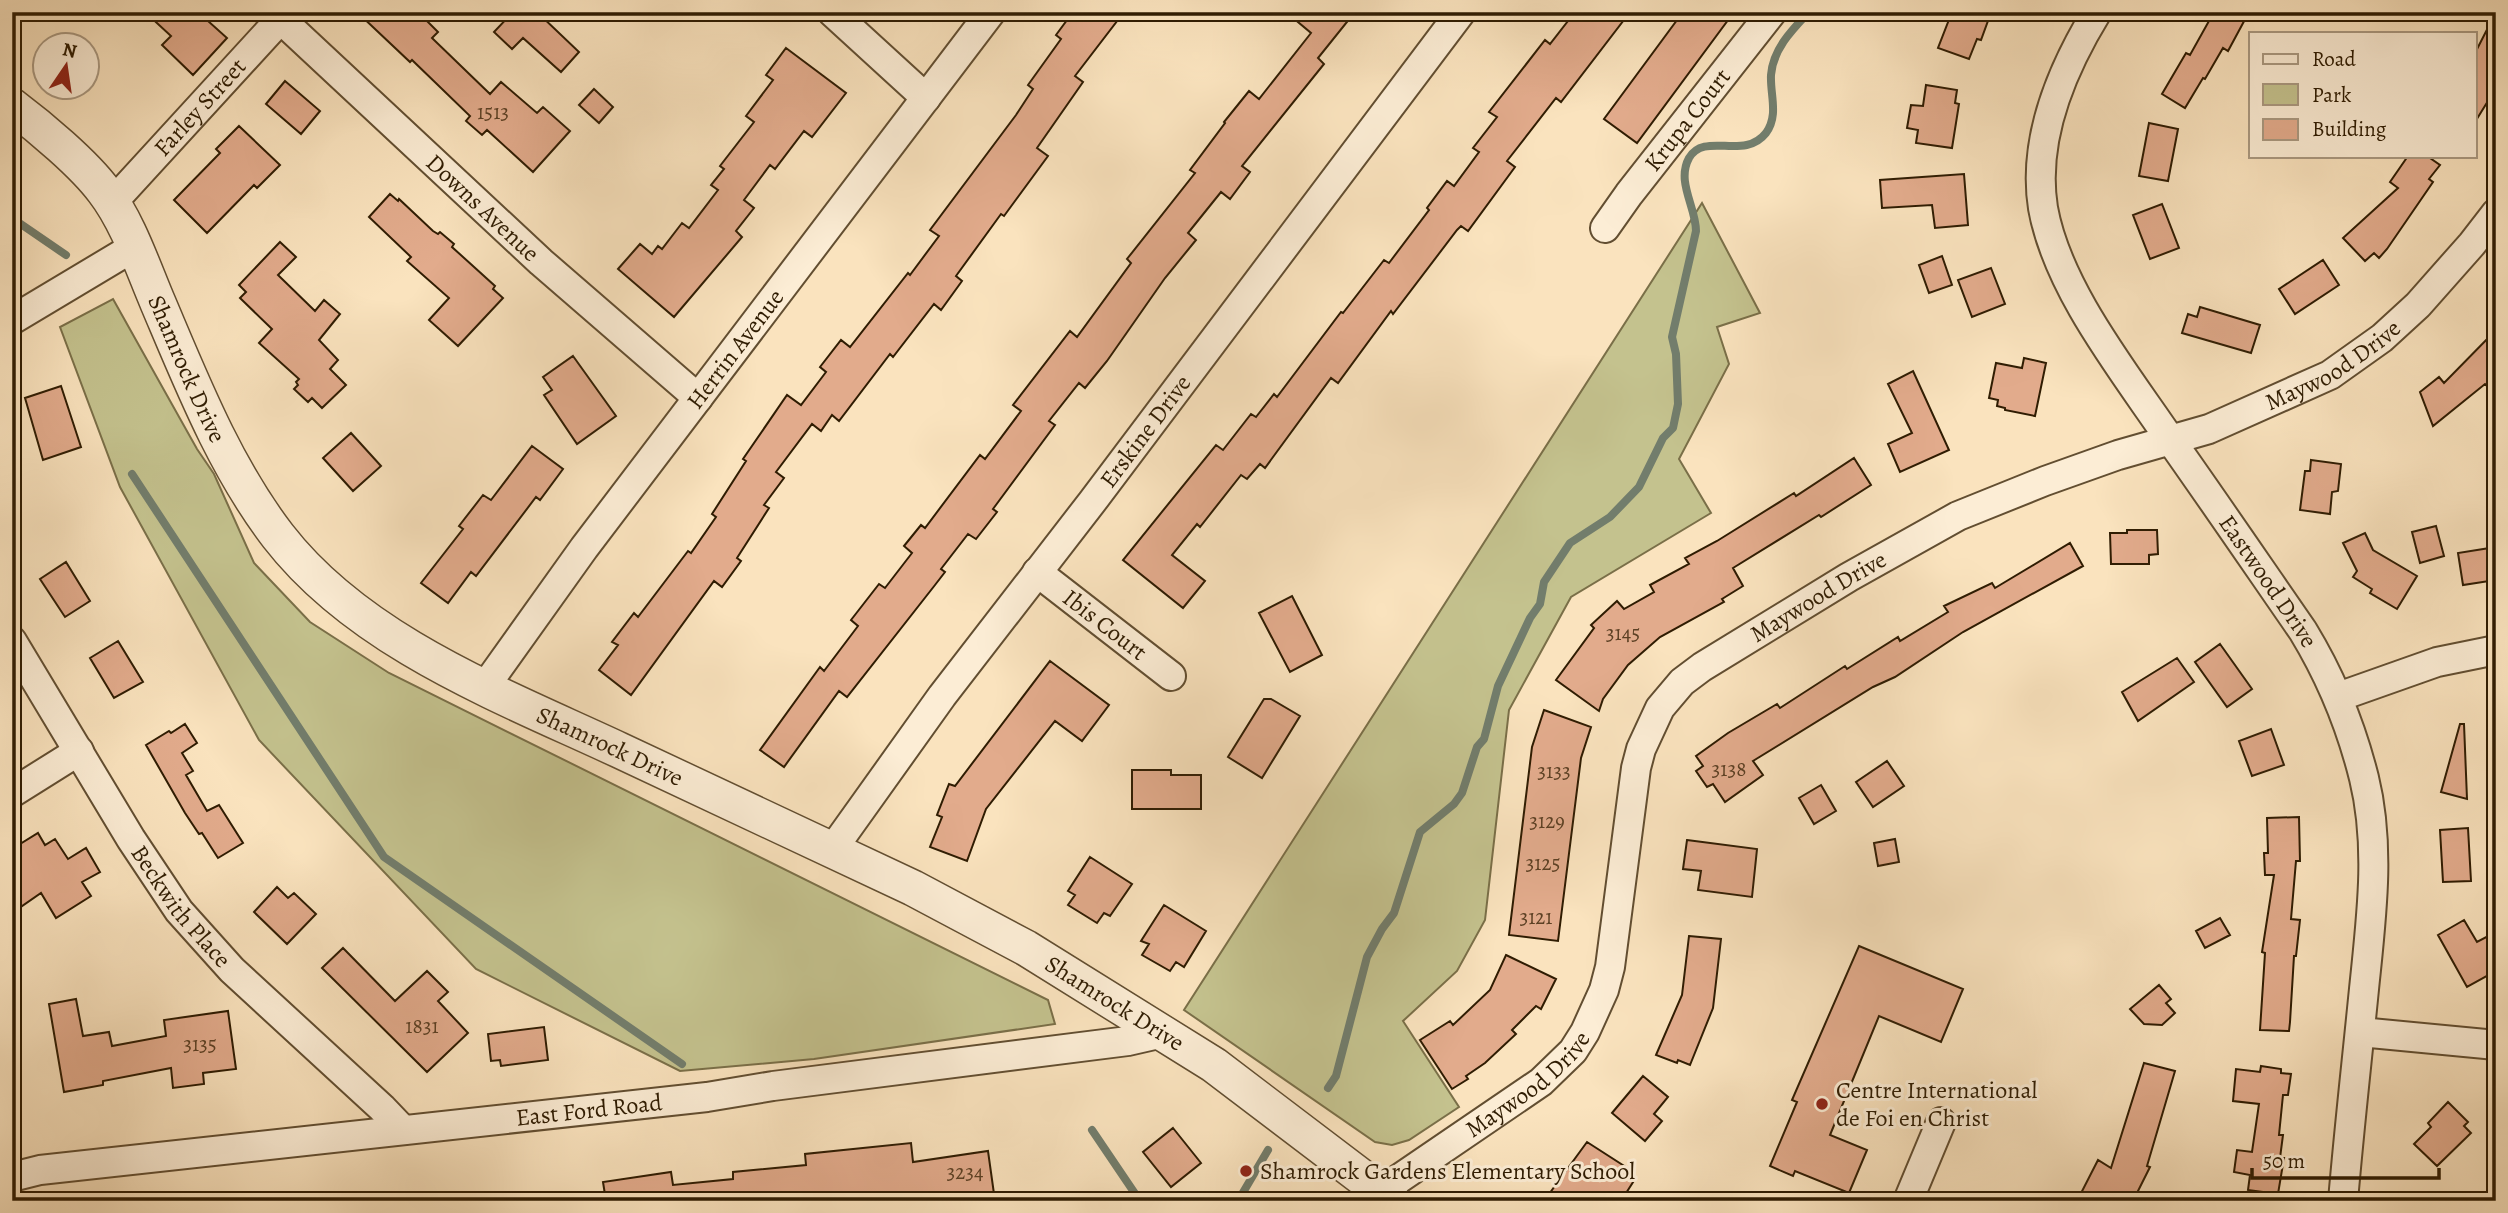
<svg xmlns="http://www.w3.org/2000/svg" width="2508" height="1213" font-family="Alegreya,serif">
	<style>
		.green { fill: #c4c28e; stroke: #7a6f48; stroke-width: 2 }
		.lines { fill: none; stroke-linecap: round; stroke-linejoin: round }
		.stream { stroke: #727d6c; stroke-width: 8 }
		.building { fill: #e2ab8c; stroke: #2f1c02; stroke-width: 2 }
		.minor-casing { stroke: #624e31; stroke-width: 32 }
		.tertiary-casing { stroke: #624e31; stroke-width: 38 }
		.minor { stroke: #fcedd5; stroke-width: 28 }
		.tertiary { stroke: #fcedd5; stroke-width: 35 }
		.poi-dot { fill: #8f2418; stroke: #fcedd5; stroke-width: 2.5 }
		.labels { text-anchor: middle; stroke-width: 6; stroke-linejoin: round; paint-order: stroke }
		.number-label { font-size: 21px; fill: #5c4024 }
		.street-label { font-size: 24px; fill: #2f1c02; stroke: #fcedd5 }
		.poi-label { font-size: 24px; fill: #2f1c02; stroke: #fcedd5; text-anchor: start }
	</style>
	<rect width="100%" height="100%" fill="#fae3be"/>
	<filter id="stains"><feTurbulence type="fractalNoise" baseFrequency=".00286" numOctaves="4"/><feColorMatrix values="0 0 0 0 .2 0 0 0 0 .09 0 0 0 0 .02 0 0 0 .5 -.17"/></filter>
	<radialGradient id="worn" r=".72"><stop offset=".6" stop-color="#630" stop-opacity="0"/><stop offset="1" stop-color="#630" stop-opacity=".3"/></radialGradient>
	<path class="green" d="M1702 203 1760 313 1717 327 1729 364 1679 459 1711 513 1571 597 1509 710 1485 920 1457 971 1403 1021 1459 1107 1409 1140 1392 1145 1375 1142 1184 1010Z
		M113 299 197 449 214 474 254 563 310 622 389 673 1048 1000 1055 1024 814 1059 680 1071 476 969 259 740 120 487 60 327Z"/>
	<g class="lines">
		<path class="stream" d="M12 218 66 255
			M132 474 384 857 682 1064
			M1328 1088 1336 1076 1367 957 1382 929 1394 913 1420 832 1454 804 1462 793 1477 747 1484 739 1498 686 1530 618 1540 604 1544 582 1570 543 1610 517 1639 487 1663 438 1673 428 1678 404 1676 354 1672 337 1696 231C1696 207 1676 182 1689 158 1705 131 1744 161 1766 133 1779 115 1770 95 1771 75 1773 49 1792 30 1809 12
			M1092 1130 1140 1201
			M1238 1201 1268 1150"/>
	</g>
	<path class="building" d="M145 12H198L227 38 193 75 162 45 171 36Z
		M357 12H418L438 32 432 38 490 94 501 82 537 113 543 107 570 131 533 172 487 130 482 135 466 121 470 116 412 60 410 62Z
		M513 12H537L579 52 561 72 523 38 512 49 494 32Z
		M1073 12H1124L1075 76 1083 82 1037 148 1048 156 1004 216 1001 214 956 276 962 281 941 310 934 304 893 357 890 354 839 421 832 415 821 431 812 424 776 472 784 478 764 505 769 508 737 558 741 561 722 587 714 581 631 695 599 670 618 645 612 642 634 613 638 617 688 551 691 553 716 517 712 514 746 461 743 459 787 395 801 405 826 372 820 367 841 340 850 347 908 273 910 275 939 236 930 230 1016 115 1033 89 1028 85 1061 39 1056 35Z
		M1286 12H1355L1318 58 1324 64 1242 166 1250 172 1230 199 1221 192 1188 233 1196 240 1165 278 1107 361 1085 388 1079 383 1049 421 1055 425 993 509 997 512 976 539 968 534 941 569 945 572 935 585 847 697 839 691 784 767 760 750 820 667 824 671 858 626 851 620 879 584 885 588 912 553 904 546 921 525 925 528 980 455 985 459 1021 411 1013 405 1070 331 1077 337 1131 263 1127 259 1195 173 1190 170 1225 123 1224 122 1249 91 1259 99 1311 33Z
		M1575 12H1630L1561 102 1556 98 1507 161 1515 167 1468 231 1461 226 1457 230 1393 314 1391 311 1338 383 1331 378 1265 468 1260 464 1247 479 1241 475 1200 527 1197 524 1172 555 1205 581 1183 608 1123 560 1216 445 1223 450 1251 414 1256 417 1274 394 1277 397 1341 312 1343 313 1384 260 1389 263 1429 210 1427 208 1447 181 1454 186 1479 152 1473 148 1497 117 1489 112 1545 40 1550 44Z
		M1683 12H1734L1637 143 1604 119Z
		M1952 12H1974L1989 18 1981 40 1977 39 1969 59 1938 48Z
		M2214 12H2249L2228 51 2223 48 2205 79 2203 78 2185 108 2162 94 2186 53 2190 55Z
		M2496 12V88L2475 122V53Z
		M786 48 846 93 812 137 804 131 775 169 770 165 744 200 754 208 736 231 742 237 674 317 618 269 640 244 652 254 658 246 662 249 682 223 689 228 718 190 711 185 724 169 720 166 754 122 746 116 773 80 766 75Z
		M285 81 320 111 301 134 266 104Z
		M1926 85 1957 90 1955 103 1959 104 1952 148 1916 143 1918 130 1907 128 1911 105 1923 106Z
		M594 89 613 107 599 123 579 105Z
		M2149 123 2178 129 2168 181 2139 176Z
		M239 126 280 165 257 188 254 185 207 233 174 200 220 153 216 149Z
		M2408 156H2427L2440 165 2429 179 2433 182 2387 249 2379 258 2374 253 2365 261 2343 238 2398 188 2390 182Z
		M1964 174 1968 225 1935 228 1932 205 1882 208 1880 180Z
		M390 194 398 201 399 199 433 231 438 234 440 232 454 244 452 247 495 286 493 289 503 298 458 346 429 320 449 298 407 261 411 257 369 217Z
		M2162 204 2179 248 2150 259 2133 215Z
		M280 242 296 257 278 275 315 311 324 300 340 314 319 340 338 360 330 369 346 385 322 408 312 398 308 402 294 389 298 385 296 382 299 379 259 343 272 329 240 298 246 292 239 285Z
		M1942 256 1952 285 1929 293 1919 265Z
		M2323 260 2339 285 2295 314 2279 289Z
		M1991 268 2005 304 1972 317 1958 280Z
		M2200 307 2260 325 2251 353 2182 333 2188 314 2197 317Z
		M2496 330V395L2485 384 2433 426 2420 392 2439 377 2444 383Z
		M573 356 616 416 577 444 544 395 552 390 543 377Z
		M2024 358 2046 363 2035 416 2005 410V408L1997 406 1998 400 1989 398 1996 363 2022 368Z
		M1913 371 1949 450 1900 472 1888 444 1912 433 1888 384Z
		M61 386 81 447 43 460 25 398Z
		M351 433 381 466 353 491 323 458Z
		M532 446 563 469 540 500 536 497 476 576 471 572 448 603 421 583 463 529 459 526 483 495 491 500Z
		M1854 458 1871 485 1821 517 1819 515 1733 568 1743 586 1722 599 1724 602 1660 637 1628 665 1603 699 1599 711 1556 680 1594 628 1591 625 1617 601 1624 609 1654 592 1650 585 1689 564 1685 558 1717 541 1794 493 1796 496Z
		M2311 460 2341 464 2338 491 2332 492 2330 514 2300 510 2305 471H2310Z
		M2436 526 2444 556 2420 563 2412 532Z
		M2127 530H2157L2158 554 2149 555V564H2111L2110 533H2127Z
		M2365 533 2373 550 2417 576 2397 609 2370 593 2372 589 2353 577 2357 571 2343 543Z
		M2070 543 2083 566 1963 632 1895 677 1873 687 1753 761 1763 775 1725 802 1713 784 1707 787 1696 771 1703 766 1696 756 1728 733 1777 704 1780 708 1845 666 1847 669 1898 637 1900 641 1948 612 1944 606 1992 583 1995 588Z
		M2496 547V580L2463 585 2458 553Z
		M66 562 90 601 65 617 40 579Z
		M1292 596 1322 655 1290 672 1259 613Z
		M118 641 143 682 114 698 90 658Z
		M2220 644 2252 689 2227 707 2195 662Z
		M2177 658 2194 682 2138 721 2122 692Z
		M1050 661 1109 705 1082 741 1055 721 986 809 967 861 930 847 942 817 937 815 949 784 955 786Z
		M1264 699H1271L1300 716 1262 778 1228 757Z
		M1544 710 1591 727 1581 758 1558 941 1509 935 1532 747Z
		M185 724 197 743 182 753 193 771 186 775 207 811 219 805 243 843 218 858 202 833 199 834 185 813 146 745 169 731 171 733Z
		M2460 724H2464L2467 799 2441 792Z
		M2271 729 2284 765 2252 776 2239 741Z
		M1887 761 1904 786 1873 807 1856 782Z
		M1132 770H1171V775H1201V809H1132Z
		M1821 785 1836 811 1814 824 1799 798Z
		M2299 817 2300 861H2296L2291 919 2300 920 2296 956H2294L2290 1022 2289 1031 2260 1030 2265 953 2262 952 2274 875H2265L2264 853H2268L2267 818Z
		M2468 828 2471 881 2443 882 2440 830Z
		M38 833 45 845 55 839 68 859 86 848 100 872 82 882 91 896 56 918 41 893 12 913V849Z
		M1895 839 1899 862 1878 866 1874 843Z
		M1687 840 1757 849 1752 897 1698 890 1701 871 1683 869Z
		M1090 857 1132 884 1110 916 1104 913 1097 923 1068 905 1075 895 1068 891Z
		M277 887 288 898 294 893 316 914 287 944 254 912Z
		M1164 905 1206 931 1184 967 1176 962 1170 971 1142 955 1149 944 1141 941Z
		M2220 918 2230 935 2205 948 2196 931Z
		M2464 920 2477 942 2496 932V971L2467 987 2438 935Z
		M1689 936 1721 939 1713 1008 1690 1065 1678 1060 1677 1063 1656 1055 1682 995Z
		M1859 946 1963 989 1941 1042 1879 1016 1830 1135 1867 1150 1849 1193 1795 1171 1793 1176 1770 1166 1797 1102 1792 1100Z
		M343 948 395 1001 427 971 448 992 438 1001 468 1033 427 1072 322 968Z
		M1506 955 1556 979 1541 1009 1536 1006 1512 1030 1516 1034 1485 1063 1466 1076 1468 1079 1452 1089 1420 1040 1450 1021 1453 1025 1490 990Z
		M2159 985 2171 999 2166 1003 2175 1013 2162 1025 2144 1024 2130 1009Z
		M76 999 83 1036 109 1032 112 1046 166 1036 164 1020 228 1011 236 1069 203 1073 204 1084 173 1088 171 1068 103 1081V1085L64 1092 49 1004Z
		M544 1027 548 1060 501 1066 500 1060 491 1061 488 1034Z
		M2144 1063 2175 1071 2147 1166 2150 1167 2133 1201H2077L2098 1160 2111 1168Z
		M2261 1066 2281 1069V1073L2291 1074 2288 1095H2283L2279 1135H2283L2280 1158H2284L2278 1194 2248 1190 2250 1175 2234 1172 2237 1150 2252 1152 2259 1104 2233 1101 2236 1069 2260 1072Z
		M1643 1076 1668 1097 1654 1114 1662 1121 1645 1141 1612 1113Z
		M2448 1102 2468 1122 2464 1126 2471 1133 2437 1166 2414 1144 2431 1127 2428 1123Z
		M1173 1128 1201 1163 1171 1187 1143 1152Z
		M1587 1142 1632 1171 1629 1175 1635 1179 1621 1201H1544Z
		M911 1143 913 1162 988 1151 995 1201H606L603 1182 671 1172 673 1185 733 1179V1172L806 1165 805 1154Z"/>
	<g class="lines">
		<defs>
			<g id="minor">
				<path id="s1" d="M273 12 541 262 698 398"/>
				<path d="M832 12 926 98"/>
				<path id="s2" d="M2097 12C2062 69 2032 139 2043 208 2057 287 2122 369 2167 435 2213 500 2258 566 2303 631 2331 677 2351 726 2364 778 2381 847 2371 920 2364 989 2357 1060 2349 1130 2343 1201"/>
				<path id="s3" d="M112 203 287 12"/>
				<path id="s4" d="M1605 228 1629 194 1772 12"/>
				<path d="M12 320 134 247"/>
				<path id="s5" d="M1037 572 1171 676"/>
				<path id="s6" d="M12 641 131 839 179 911 232 970 382 1108 403 1130"/>
				<path id="s7" d="M484 688 584 548 991 12"/>
				<path d="M2338 697 2437 662 2496 650"/>
				<path d="M12 793 79 751"/>
				<path id="s8" d="M832 850 942 696 1092 502 1461 12"/>
				<path d="M2360 1032 2496 1045"/>
				<path id="s9" d="M12 1177 40 1170 707 1097 773 1086 1128 1041 1163 1033"/>
				<path id="s10" d="M1381 1191 1541 1082 1573 1051 1585 1032 1604 990 1610 967 1636 768 1641 749 1660 708 1682 682 1702 667 1849 577 1958 516 2045 481 2118 455 2209 429 2330 375 2382 338 2418 305 2472 244 2496 213"/>
				<path d="M1908 1201 1941 1122"/>
			</g>
			<g id="tertiary">
				<path id="s11" d="M12 106C40 127 84 164 104 191 128 222 143 268 158 303 192 383 225 467 278 536 360 642 501 695 619 750 717 796 815 842 913 888L1026 948 1214 1065 1393 1201"/>
			</g>
		</defs>
		<use href="#minor" class="minor-casing"/>
		<use href="#tertiary" class="tertiary-casing"/>
		<use href="#minor" class="minor"/>
		<use href="#tertiary" class="tertiary"/>
	</g>
	<g class="poi-dot">
		<circle cx="1822" cy="1104" r="7"/>
		<circle cx="1246" cy="1171" r="7"/>
	</g>
	<g class="labels">
		<g class="number-label">
			<text x="493" y="119">1513</text>
			<text x="1623" y="640">3145</text>
			<text x="1729" y="776">3138</text>
			<text x="1554" y="778">3133</text>
			<text x="1547" y="828">3129</text>
			<text x="1543" y="870">3125</text>
			<text x="1536" y="924">3121</text>
			<text x="422" y="1033">1831</text>
			<text x="200" y="1051">3135</text>
			<text x="965" y="1179">3234</text>
		</g>
		<g class="street-label">
			<text dy="8" stroke="none"><textPath href="#s3" startOffset="130">Farley Street</textPath></text>
			<text dy="8" stroke="none"><textPath href="#s4" startOffset="136">Krupa Court</textPath></text>
			<text dy="8" stroke="none"><textPath href="#s1" startOffset="287">Downs Avenue</textPath></text>
			<text dy="8" stroke="none"><textPath href="#s7" startOffset="422">Herrin Avenue</textPath></text>
			<text dy="8" stroke="none"><textPath href="#s10" startOffset="1358">Maywood Drive</textPath></text>
			<text dy="8" stroke="none"><textPath href="#s11" startOffset="322">Shamrock Drive</textPath></text>
			<text dy="8" stroke="none"><textPath href="#s8" startOffset="523">Erskine Drive</textPath></text>
			<text dy="8" stroke="none"><textPath href="#s2" startOffset="646">Eastwood Drive</textPath></text>
			<text dy="8" stroke="none"><textPath href="#s10" startOffset="791">Maywood Drive</textPath></text>
			<text dy="8" stroke="none"><textPath href="#s5" startOffset="86">Ibis Court</textPath></text>
			<text dy="8" stroke="none"><textPath href="#s11" startOffset="910">Shamrock Drive</textPath></text>
			<text dy="8" stroke="none"><textPath href="#s6" startOffset="315">Beckwith Place</textPath></text>
			<text dy="8" stroke="none"><textPath href="#s11" startOffset="1477">Shamrock Drive</textPath></text>
			<text dy="8" stroke="none"><textPath href="#s10" startOffset="182">Maywood Drive</textPath></text>
			<text dy="8" stroke="none"><textPath href="#s9" startOffset="581">East Ford Road</textPath></text>
		</g>
		<g class="poi-label">
			<text x="1836" y="1098">Centre International<tspan x="1836" dy="28">de Foi en Christ</tspan></text>
			<text x="1260" y="1179">Shamrock Gardens Elementary School</text>
		</g>
	</g>
	<rect width="2508" height="1213" fill="none" stroke="#fae3be" stroke-width="42"/>
	<rect x="14" y="14" width="2480" height="1185" fill="none" stroke="#2f1c02" stroke-width="3.5"/>
	<rect x="21" y="21" width="2466" height="1171" fill="none" stroke="#2f1c02" stroke-width="2"/>
	<rect x="2249" y="32" width="228" height="126" fill="#fcedd5" stroke="#aa9981" stroke-width="2"/>
	<rect x="2263" y="54" width="35" height="10" fill="#fcedd5" stroke="#aa9981" stroke-width="2"/>
	<text x="2312" y="66" font-size="21" fill="#2f1c02">Road</text>
	<rect x="2263" y="84" width="35" height="21" fill="#c4c28e" stroke="#aa9981" stroke-width="2"/>
	<text x="2312" y="102" font-size="21" fill="#2f1c02">Park</text>
	<rect x="2263" y="119" width="35" height="21" fill="#e2ab8c" stroke="#aa9981" stroke-width="2"/>
	<text x="2312" y="136" font-size="21" fill="#2f1c02">Building</text>
	<g transform="translate(66 66) rotate(13)"><circle r="33" fill="#fcedd5" stroke="#aa9981" stroke-width="2"/>
	<path d="M0-5L12 26L0 18L-12 26Z" fill="#8f2418"/>
	<text y="-10" font-size="19" font-weight="bold" text-anchor="middle" fill="#2f1c02">N</text>
	</g>
	<path d="M2252 1168v10h187v-10" fill="none" stroke="#2f1c02" stroke-width="3.5"/>
	<text x="2263" y="1168" font-size="21" fill="#2f1c02" stroke="#fcedd5" stroke-width="5" paint-order="stroke">50 m</text>
	<rect width="100%" height="100%" filter="url(#stains)"/>
	<rect width="100%" height="100%" fill="url(#worn)"/>
</svg>
